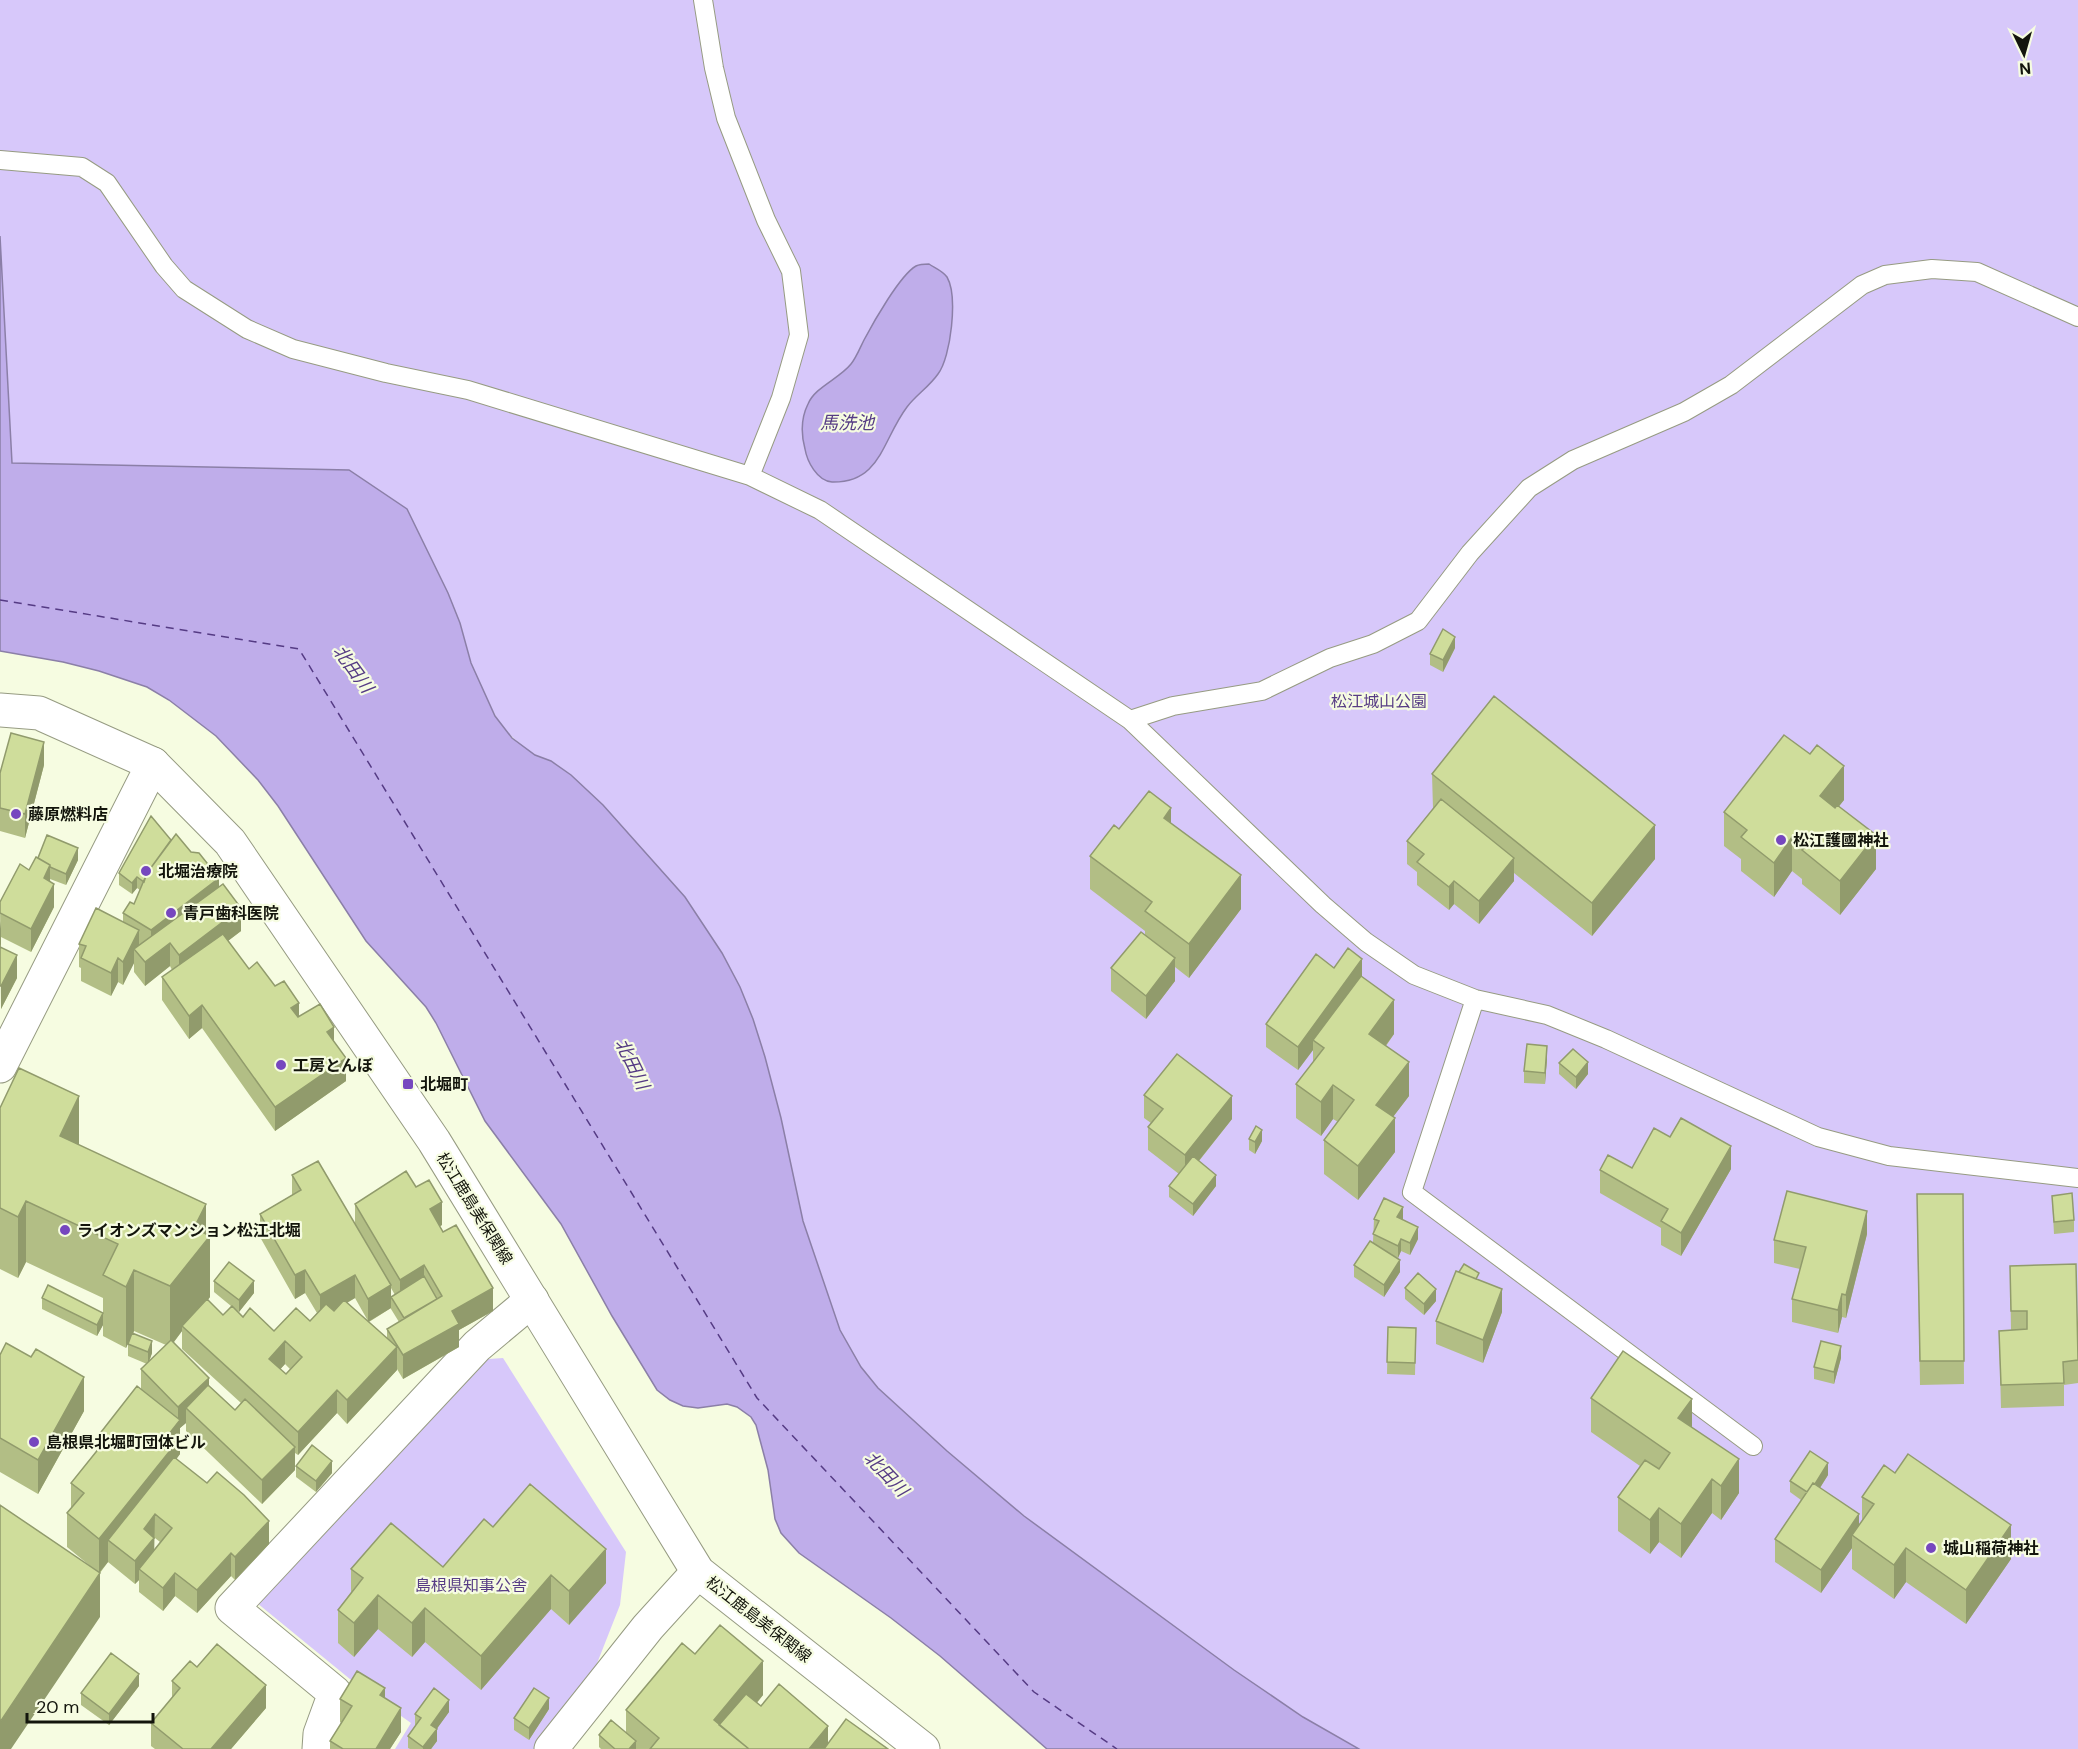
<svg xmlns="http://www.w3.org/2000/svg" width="2078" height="1749" font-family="'DM Sans','Noto Sans JP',sans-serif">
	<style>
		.green { fill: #d7c8fa }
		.water { fill: #bfadea; stroke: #8b7fa7; stroke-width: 1.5 }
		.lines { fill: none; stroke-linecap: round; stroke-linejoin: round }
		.ferry { stroke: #553b84; stroke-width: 1.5; stroke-dasharray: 8 6; stroke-linecap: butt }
		.lane-casing { stroke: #969b82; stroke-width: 20 }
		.street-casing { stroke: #969b82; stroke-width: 35 }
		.primary-casing { stroke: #969b82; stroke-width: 35 }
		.lane { stroke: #fff; stroke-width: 18 }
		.street { stroke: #fff; stroke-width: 33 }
		.primary { stroke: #fff; stroke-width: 33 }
		.wall { fill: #b2be85; fill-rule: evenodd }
		.shaded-wall { fill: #919b6c }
		.building { fill: #cfdd9b; stroke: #919b6c; stroke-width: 1.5; fill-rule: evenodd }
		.poi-dot { fill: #7647bf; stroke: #f6fce1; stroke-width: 2 }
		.labels { text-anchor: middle; stroke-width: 4.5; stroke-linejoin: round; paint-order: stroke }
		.park-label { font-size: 16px; fill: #573c85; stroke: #f6fce1 }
		.poi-label { font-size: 16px; font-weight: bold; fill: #13150c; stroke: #f6fce1; text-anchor: start }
		.street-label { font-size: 16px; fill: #13150c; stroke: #f6fce1 }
		.water-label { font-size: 18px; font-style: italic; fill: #553b84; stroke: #f6fce1 }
	</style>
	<rect width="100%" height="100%" fill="#f6fce1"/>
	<path class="green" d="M0 0H2078V1749H1359L1303 1717 1234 1670 1024 1516 947 1451 878 1388 861 1367 840 1330 803 1221 781 1118 753 1019 740 987 722 953 685 897 603 805 571 775 551 761 535 755 524 748 502 727 489 704 471 663 460 623 448 594 429 556 348 470 12 463 0 236Z
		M503 1358 626 1552 620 1605 594 1671 535 1749H395L411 1723 356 1684 257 1603 475 1360Z"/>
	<path class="water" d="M0 236 12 463 349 470 407 509 448 593 460 623 471 663 495 716 512 738 535 755 551 761 571 775 603 805 685 897 722 953 740 987 753 1019 765 1057 781 1118 803 1221 840 1330 861 1367 878 1388 947 1451 1024 1516 1234 1670 1303 1717 1359 1749H1047L940 1656 891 1618 799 1553 781 1533 775 1519 768 1470 756 1425 751 1417 737 1407 727 1404 698 1408 683 1406 670 1400 657 1390 612 1316 561 1224 485 1121 436 1023 426 1007 366 941 278 806 258 780 216 736 169 700 147 687 99 671 63 662 0 651Z
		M929 264C935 268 943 271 947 277 958 296 951 357 938 374 929 387 916 395 907 407 882 440 881 483 832 482 817 481 807 461 805 449 801 434 801 418 808 404 815 387 839 379 851 364 856 358 860 348 864 340 873 323 900 275 916 266 920 264 925 264 929 264Z"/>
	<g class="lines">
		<path class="ferry" d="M0 600 299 649 757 1398 1034 1692 1117 1749"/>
		<defs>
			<path id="lane" d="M703 0 714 68 726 118 766 220 791 271 799 335 781 398 750 476
				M0 160 82 167 107 183 164 266 184 289 247 329 293 349 386 373 468 390 750 476 820 510 1130 720 1323 905 1366 942 1414 975 1475 999 1547 1015 1606 1039 1818 1137 1889 1156 2078 1178
				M1130 720 1173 706 1262 691 1330 658 1373 644 1418 621 1470 553 1529 488 1573 460 1684 412 1731 385 1862 285 1885 275 1932 269 1977 272 2078 317
				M1475 999 1412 1192 1753 1446"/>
			<path id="street" d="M0 1066 153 764
				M319 1749 320 1734 335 1693 232 1608 477 1346 532 1300
				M551 1749 648 1627 698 1572"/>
			<path id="primary" d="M0 710 39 713 153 764 230 842 434 1141 698 1572 923 1749"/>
		</defs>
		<use href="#lane" class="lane-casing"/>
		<use href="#street" class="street-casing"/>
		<use href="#primary" class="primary-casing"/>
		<use href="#lane" class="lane"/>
		<use href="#street" class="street"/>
		<use href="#primary" class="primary"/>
	</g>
	<path class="wall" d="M1455 648 1443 672 1430 665V654Z
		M44 765 25 838 0 831V773Z
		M1432 774 1655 859 1592 936 1514 873V881L1479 924 1454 904 1449 910 1417 885V872L1407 864V841L1433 809Z
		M1844 800 1839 806 1876 869 1840 915 1802 884V879L1792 871 1774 897 1741 871V859L1724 846V812Z
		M1171 824 1241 909 1189 978 1175 967V981L1146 1019 1111 991V968L1145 935V931L1090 889V856L1119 829Z
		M171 840 219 887 241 931 228 941 249 969 299 1016 334 1042 346 1081 275 1131 202 1028 189 1039 162 1000V977L172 970 170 966 145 986 134 972V963L123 985 118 982 111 996 81 981V968L79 967V944L123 922V913L134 904 140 890 137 888 132 894 119 885V873Z
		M38 858 78 860 66 885 50 879 54 907 31 952 1 937V947L17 978 1 1009 0 902 29 870Z
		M1334 968 1362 977 1394 1034 1386 1046 1409 1096 1393 1117 1395 1152 1358 1200 1324 1174V1140L1338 1122 1333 1119 1321 1136 1296 1118V1084L1313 1062V1050L1298 1070 1266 1047V1024Z
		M1547 1058 1545 1084 1524 1083V1071Z
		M1559 1063 1588 1074 1576 1089 1559 1074Z
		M1144 1095 1232 1119 1199 1161 1216 1186 1193 1216 1169 1197V1186L1179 1174 1148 1150V1127L1151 1123 1144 1118Z
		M0 1108 79 1145 206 1234 210 1297 208 1300 223 1315 231 1306 214 1292V1281L254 1293 239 1312 236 1309 243 1317 274 1331 310 1321 317 1313 305 1293 295 1299 260 1237V1214L292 1195V1175L355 1224V1204L416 1187 442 1225 440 1226 493 1311 459 1330V1347L403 1379 397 1369V1370L347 1424 337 1413 298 1455 295 1453V1470L262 1504 186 1431V1423L180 1428V1454L177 1458V1460L269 1544 235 1580 231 1576 197 1613 175 1596 163 1611 139 1592V1580L135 1584 108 1562 100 1573V1617L95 1570 67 1547V1513L71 1508V1483L98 1450V1436L141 1389V1369L147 1364 128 1356V1343L126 1348 103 1336V1325L97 1336 42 1309V1298L103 1313V1298L26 1262 18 1278 0 1269ZM391 1288 395 1295 391 1297V1309L399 1322 387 1329V1338L369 1322 391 1308ZM355 1298 368 1321 347 1303ZM134 1331 166 1345 149 1362 152 1353 133 1334ZM182 1331V1349L241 1403 235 1410 209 1386 174 1342ZM285 1364 290 1369 286 1374 280 1369ZM155 1538 160 1542 154 1550V1539Z
		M1670 1137 1731 1169 1681 1256 1661 1245V1228L1600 1193V1170L1632 1168Z
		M1249 1139 1262 1141 1255 1154 1249 1150Z
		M1963 1194 1964 1384 1920 1385 1917 1217Z
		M2052 1196 2074 1220V1232L2054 1234Z
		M1374 1219 1402 1220 1418 1239 1410 1255 1401 1251 1398 1258 1394 1256 1400 1272 1384 1297 1354 1277V1265L1373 1242Z
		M1867 1234 1846 1318 1842 1317 1838 1333 1792 1322V1299L1800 1269 1774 1263V1240Z
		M2010 1266 2078 1322V1383L2064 1385V1406L2001 1408 1999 1331 2011 1330Z
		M1479 1280 1502 1312 1483 1363 1436 1344V1321Z
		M1405 1288 1436 1301 1424 1315 1405 1299Z
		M1388 1327 1416 1328 1415 1375 1387 1374Z
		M0 1355 84 1411 38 1494 0 1472Z
		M1841 1358 1834 1384 1814 1379V1367Z
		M1591 1398 1692 1427 1739 1493 1721 1520 1712 1513 1681 1558 1659 1542 1650 1554 1618 1531V1497L1640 1466 1591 1432Z
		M296 1466 332 1473 316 1492 296 1477Z
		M1828 1475 1820 1488 1859 1525 1862 1521V1497L2011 1559 1966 1624 1906 1582 1894 1599 1852 1569V1548L1821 1593 1775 1562V1539L1801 1500 1790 1492V1481Z
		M493 1527 606 1583 569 1625 551 1609 481 1690 425 1642 412 1657 378 1629 354 1657 338 1643V1610L351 1592V1569L443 1567Z
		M695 1654 763 1695 757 1703 761 1706 828 1744 888 1749H601L599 1747V1735L626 1733V1710Z
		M197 1667 266 1708 231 1749H155L151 1746V1723L172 1698V1681Z
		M139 1686 109 1725 81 1705V1693Z
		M385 1698 401 1732 390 1749H330V1741L341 1723 340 1722V1699Z
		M549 1709 529 1740 514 1730V1718Z
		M449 1712 436 1729 437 1741 431 1749H410L408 1748V1736L415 1726V1714Z"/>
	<path class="shaded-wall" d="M1455 637V648L1443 672V660Z
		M44 742V765L25 838V814Z
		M1844 766V800L1820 830V796Z
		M1171 808V842L1164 818Z
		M1655 825V859L1592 936V903Z
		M1876 835V869L1840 915V881Z
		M1792 837V871L1774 897V863Z
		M78 848V860L66 885V874Z
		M1514 858V881L1479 924V901Z
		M50 865V888L44 878Z
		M1241 875V909L1189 978V944Z
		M137 877V888L132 894V883Z
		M219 878V901L151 953V930Z
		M1454 881V904L1449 910V887Z
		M54 884V907L31 952V929Z
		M241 908V931L179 978V955Z
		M1 921V944L0 952V929Z
		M139 930V953L134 949V963L123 985V962Z
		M170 943V966L145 986V962Z
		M17 955V978L1 1009V986Z
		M118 958V982L111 996V973Z
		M1175 958V981L1146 1019V996Z
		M1362 959V982L1313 1040V1050L1298 1070V1047Z
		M1394 1000V1034L1369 1068V1034Z
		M299 1003V1026L291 1008Z
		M202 1005V1028L189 1039V1016Z
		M334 1027V1050L327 1032Z
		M1547 1046V1058L1545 1084V1073Z
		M346 1058V1081L275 1131V1107Z
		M1409 1062V1096L1376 1139V1105Z
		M1588 1062V1074L1576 1089V1077Z
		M1333 1085V1119L1321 1136V1102Z
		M79 1096V1157L60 1136Z
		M1232 1096V1119L1185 1178V1155Z
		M1395 1118V1152L1358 1200V1166Z
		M1262 1130V1141L1255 1154V1142Z
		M1731 1146V1169L1681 1256V1233Z
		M1216 1175V1186L1193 1216V1204Z
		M26 1201V1262L18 1278V1217Z
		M442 1202V1225L430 1232V1209Z
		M206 1204V1241L210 1236V1297L185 1328 182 1326V1331L170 1347V1286L194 1228Z
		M1403 1207V1219L1397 1229V1217Z
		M1867 1211V1234L1846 1318V1295Z
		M1418 1227V1239L1410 1255V1243Z
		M1401 1239V1251L1398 1258V1246Z
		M1400 1260V1272L1384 1297V1285Z
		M424 1265V1288L400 1303V1280Z
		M134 1270V1331L126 1348V1287Z
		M305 1270V1293L295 1299V1275Z
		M355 1275V1298L320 1318V1295Z
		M254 1281V1293L239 1312V1300Z
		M391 1285V1308L368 1322V1299Z
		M493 1288V1311L459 1330V1347L403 1379V1355L452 1311Z
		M1436 1289V1301L1424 1315V1304Z
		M1502 1289V1312L1483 1363V1340Z
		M1842 1294V1317L1838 1333V1310Z
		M103 1313V1325L97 1336V1325Z
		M152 1341V1353L148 1364V1352Z
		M285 1341V1364L269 1382V1359Z
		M1841 1346V1358L1834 1384V1372Z
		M397 1347V1370L347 1424V1400Z
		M84 1377V1411L38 1494V1460Z
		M209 1378V1401L186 1408V1423L180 1428V1454L177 1458V1476L108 1540V1562L99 1573V1539L169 1434 178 1422V1407Z
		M337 1390V1413L298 1455V1432Z
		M1692 1399V1433L1678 1418Z
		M295 1447V1470L262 1504V1480Z
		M1739 1459V1493L1721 1520V1486Z
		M332 1461V1473L316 1492V1481Z
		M1828 1463V1475L1809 1505V1493Z
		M1712 1479V1513L1681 1558V1524Z
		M1659 1508V1542L1650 1554V1520Z
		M155 1514 154 1561 139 1569V1580L135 1584V1561L144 1529Z
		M1859 1514V1537L1852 1535V1548L1821 1593V1570Z
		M269 1521V1544L235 1580V1557Z
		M2011 1525V1559L1966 1624V1590Z
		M1906 1548V1582L1894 1599V1565Z
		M606 1549V1583L569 1625V1591Z
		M231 1553V1576L197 1613V1590Z
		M100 1573V1617L11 1749H0V1722Z
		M175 1573V1596L163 1611V1588Z
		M551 1575V1609L481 1690V1656Z
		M378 1595V1629L354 1657V1623Z
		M425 1608V1642L412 1657V1623Z
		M763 1661V1695L725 1740 714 1720Z
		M139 1674V1686L109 1725V1714Z
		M266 1685V1708L231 1749H211Z
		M385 1688V1711L380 1695Z
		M549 1698V1709L529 1740V1728Z
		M449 1700V1712L431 1737V1725Z
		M401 1708V1732L390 1749H376Z
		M828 1726V1749H809Z
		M437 1729V1741L431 1749H423V1747Z
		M636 1741V1749H629Z"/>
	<path class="building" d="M1443 629 1455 637 1443 660 1430 654Z
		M1494 696 1655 825 1592 903 1432 774Z
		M11 733 44 742 25 814 0 808V773Z
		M1784 735 1810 754 1817 745 1844 766 1820 796 1835 808 1837 805 1876 835 1840 881 1802 850 1805 847 1792 837 1774 863 1741 837 1747 830 1724 812Z
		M1149 791 1171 808 1164 818 1241 875 1189 944 1145 911 1152 902 1090 856 1114 825 1119 829Z
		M1441 799 1514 858 1479 901 1454 881 1449 887 1417 862 1424 854 1407 841Z
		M151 816 171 840 147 873 144 882 137 877 132 883 119 873Z
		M176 834 191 852 199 853 219 878 151 930 123 913 130 902 134 904 147 873Z
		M47 835 78 848 66 874 50 867V865L38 858Z
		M36 857 50 865 44 878 54 884 31 929 0 913V902L20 864 29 870Z
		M223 884 241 908 179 955 170 943 145 962 134 949Z
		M96 908 139 930 123 962 118 958 111 973 81 958 86 946 79 944Z
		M1141 932 1175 958 1146 996 1111 968Z
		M223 934 249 969 257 962 275 986 284 981 299 1003 291 1008 298 1017 320 1004 334 1027 327 1032 346 1058 275 1107 202 1005 189 1016 162 977Z
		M0 947 17 955 1 986H0Z
		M1348 948 1362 959 1298 1047 1266 1024 1316 954 1334 968Z
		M1361 976 1394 1000 1369 1034 1409 1062 1376 1105 1395 1118 1358 1166 1324 1140 1354 1100 1333 1085 1321 1102 1296 1084 1324 1048 1313 1040Z
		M1527 1044 1547 1046 1545 1073 1524 1071Z
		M1573 1049 1588 1062 1576 1077 1559 1063Z
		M1177 1054 1232 1096 1185 1155 1148 1127 1163 1109 1144 1095Z
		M19 1068 79 1096 60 1136 206 1204 194 1228 210 1236 170 1286 134 1270 126 1287 103 1275 118 1244 26 1201 18 1217 0 1208V1108Z
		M1681 1118 1731 1146 1681 1233 1661 1221 1668 1209 1600 1170 1608 1155 1632 1168 1654 1128 1670 1137Z
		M1256 1126 1262 1130 1255 1142 1249 1139Z
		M1193 1156 1216 1175 1193 1204 1169 1186Z
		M318 1161 391 1285 368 1299 355 1275 320 1295 305 1270 295 1275 260 1214 301 1190 292 1175Z
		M406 1171 416 1187 429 1180 442 1202 430 1209 443 1232 456 1225 493 1288 452 1311 459 1324 403 1355 387 1329 442 1296 424 1265 400 1280 355 1204Z
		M1787 1191 1867 1211 1846 1295 1842 1294 1838 1310 1792 1299 1806 1247 1774 1240Z
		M2072 1193 2074 1220 2054 1222 2052 1196Z
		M1917 1194H1963L1964 1361H1920Z
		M1384 1198 1403 1207 1397 1217 1418 1227 1410 1243 1401 1239 1398 1246 1373 1234 1379 1221 1374 1219Z
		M1370 1241 1400 1260 1384 1285 1354 1265Z
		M229 1262 254 1281 239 1300 214 1281Z
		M1464 1264 1479 1273 1476 1279 1459 1272Z
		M2076 1264 2078 1360 2063 1362 2064 1383 2001 1385 1999 1331 2027 1329V1311H2011L2010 1266Z
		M1456 1271 1502 1289 1483 1340 1436 1321Z
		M1418 1273 1436 1289 1424 1304 1405 1288Z
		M424 1276 437 1299 404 1318 391 1297Z
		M48 1285 103 1313 97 1325 42 1298Z
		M207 1299 223 1315 232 1306 243 1317 250 1308 274 1331 296 1308 310 1321 326 1304 334 1311 344 1300 397 1347 347 1400 337 1390 298 1432 182 1326ZM285 1341 302 1357 286 1374 269 1359Z
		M1388 1327 1416 1328 1415 1363 1387 1362Z
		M132 1333 152 1341 148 1352 128 1344Z
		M171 1340 209 1378 178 1407 141 1369Z
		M1821 1341 1841 1346 1834 1372 1814 1367Z
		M6 1343 31 1357 36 1349 84 1377 38 1460 0 1438V1355Z
		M1623 1351 1692 1399 1678 1418 1739 1459 1721 1486 1712 1479 1681 1524 1659 1508 1650 1520 1618 1497 1645 1460 1659 1469 1670 1453 1591 1398Z
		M208 1385 235 1410 245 1399 295 1447 262 1480 186 1408Z
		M137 1386 180 1420 169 1434 177 1442 99 1539 67 1513 84 1493 71 1483 104 1442 98 1436Z
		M312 1445 332 1461 316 1481 296 1466Z
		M1810 1451 1828 1463 1815 1484 1813 1483 1807 1492 1790 1481Z
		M1908 1454 2011 1525 1966 1590 1906 1548 1894 1565 1852 1535 1874 1504 1862 1497 1884 1465 1895 1473Z
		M174 1457 207 1483 217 1472 244 1495 269 1521 235 1557 231 1553 197 1590 175 1573 163 1588 139 1569 172 1528 155 1514 144 1529 154 1538 135 1561 108 1540Z
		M1813 1483 1859 1514 1821 1570 1775 1539Z
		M530 1484 606 1549 569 1591 551 1575 481 1656 425 1608 412 1623 378 1595 354 1623 338 1610 363 1578 351 1569 391 1523 443 1567 484 1519 493 1527Z
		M0 1505 100 1573 0 1722Z
		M720 1625 763 1661 714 1720 749 1749H650L659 1738 626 1710 682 1643 695 1654Z
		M217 1644 266 1685 211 1749H183L151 1723 180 1688 172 1681 190 1661 197 1667Z
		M111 1653 139 1674 109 1714 81 1693Z
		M357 1671 385 1688 380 1695 401 1708 376 1749H343L330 1741 352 1706 340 1699Z
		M779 1684 828 1726 809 1749H749L719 1725 746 1694 761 1706Z
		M434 1688 449 1700 431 1725 437 1729 423 1747 408 1736 421 1718 415 1714Z
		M534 1688 549 1698 529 1728 514 1718Z
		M846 1719 888 1749H824Z
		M611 1720 636 1741 629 1749H615L599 1735Z"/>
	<g class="poi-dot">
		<circle cx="16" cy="814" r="6"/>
		<circle cx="1781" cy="840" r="6"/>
		<circle cx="146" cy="871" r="6"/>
		<circle cx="171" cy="913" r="6"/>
		<circle cx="281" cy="1065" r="6"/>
		<rect x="402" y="1078" width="12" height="12" rx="3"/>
		<circle cx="65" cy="1230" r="6"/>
		<circle cx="34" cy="1442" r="6"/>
		<circle cx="1931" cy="1548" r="6"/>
	</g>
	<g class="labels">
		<g class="park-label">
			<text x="1379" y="707">松江城山公園</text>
			<text x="471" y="1591">島根県知事公舎</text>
		</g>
		<g class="poi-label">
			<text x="28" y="820">藤原燃料店</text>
			<text x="1793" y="846">松江護國神社</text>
			<text x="158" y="877">北堀治療院</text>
			<text x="183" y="919">青戸歯科医院</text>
			<text x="293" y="1071">工房とんぼ</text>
			<text x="420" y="1090">北堀町</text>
			<text x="77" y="1236">ライオンズマンション松江北堀</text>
			<text x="46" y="1448">島根県北堀町団体ビル</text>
			<text x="1943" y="1554">城山稲荷神社</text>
		</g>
		<g class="street-label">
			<text transform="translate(475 1208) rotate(58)" y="6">松江鹿島美保関線</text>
			<text transform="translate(759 1619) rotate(38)" y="6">松江鹿島美保関線</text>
		</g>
		<g class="water-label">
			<text x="847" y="429">馬洗池</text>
			<text transform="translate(353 669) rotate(54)" y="6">北田川</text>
			<text transform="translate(632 1064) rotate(64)" y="6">北田川</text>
			<text transform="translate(886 1474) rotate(46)" y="6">北田川</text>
		</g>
	</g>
	<g transform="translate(2024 54) rotate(175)" stroke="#f6fce1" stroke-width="4.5" paint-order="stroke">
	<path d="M0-4.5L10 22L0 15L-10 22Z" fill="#13150c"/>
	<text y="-9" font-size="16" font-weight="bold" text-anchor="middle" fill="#13150c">N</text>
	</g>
	<path d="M27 1713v9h126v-9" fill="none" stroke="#13150c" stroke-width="3"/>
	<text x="36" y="1713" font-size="18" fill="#13150c" stroke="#f6fce1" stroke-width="4.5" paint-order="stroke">20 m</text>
</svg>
